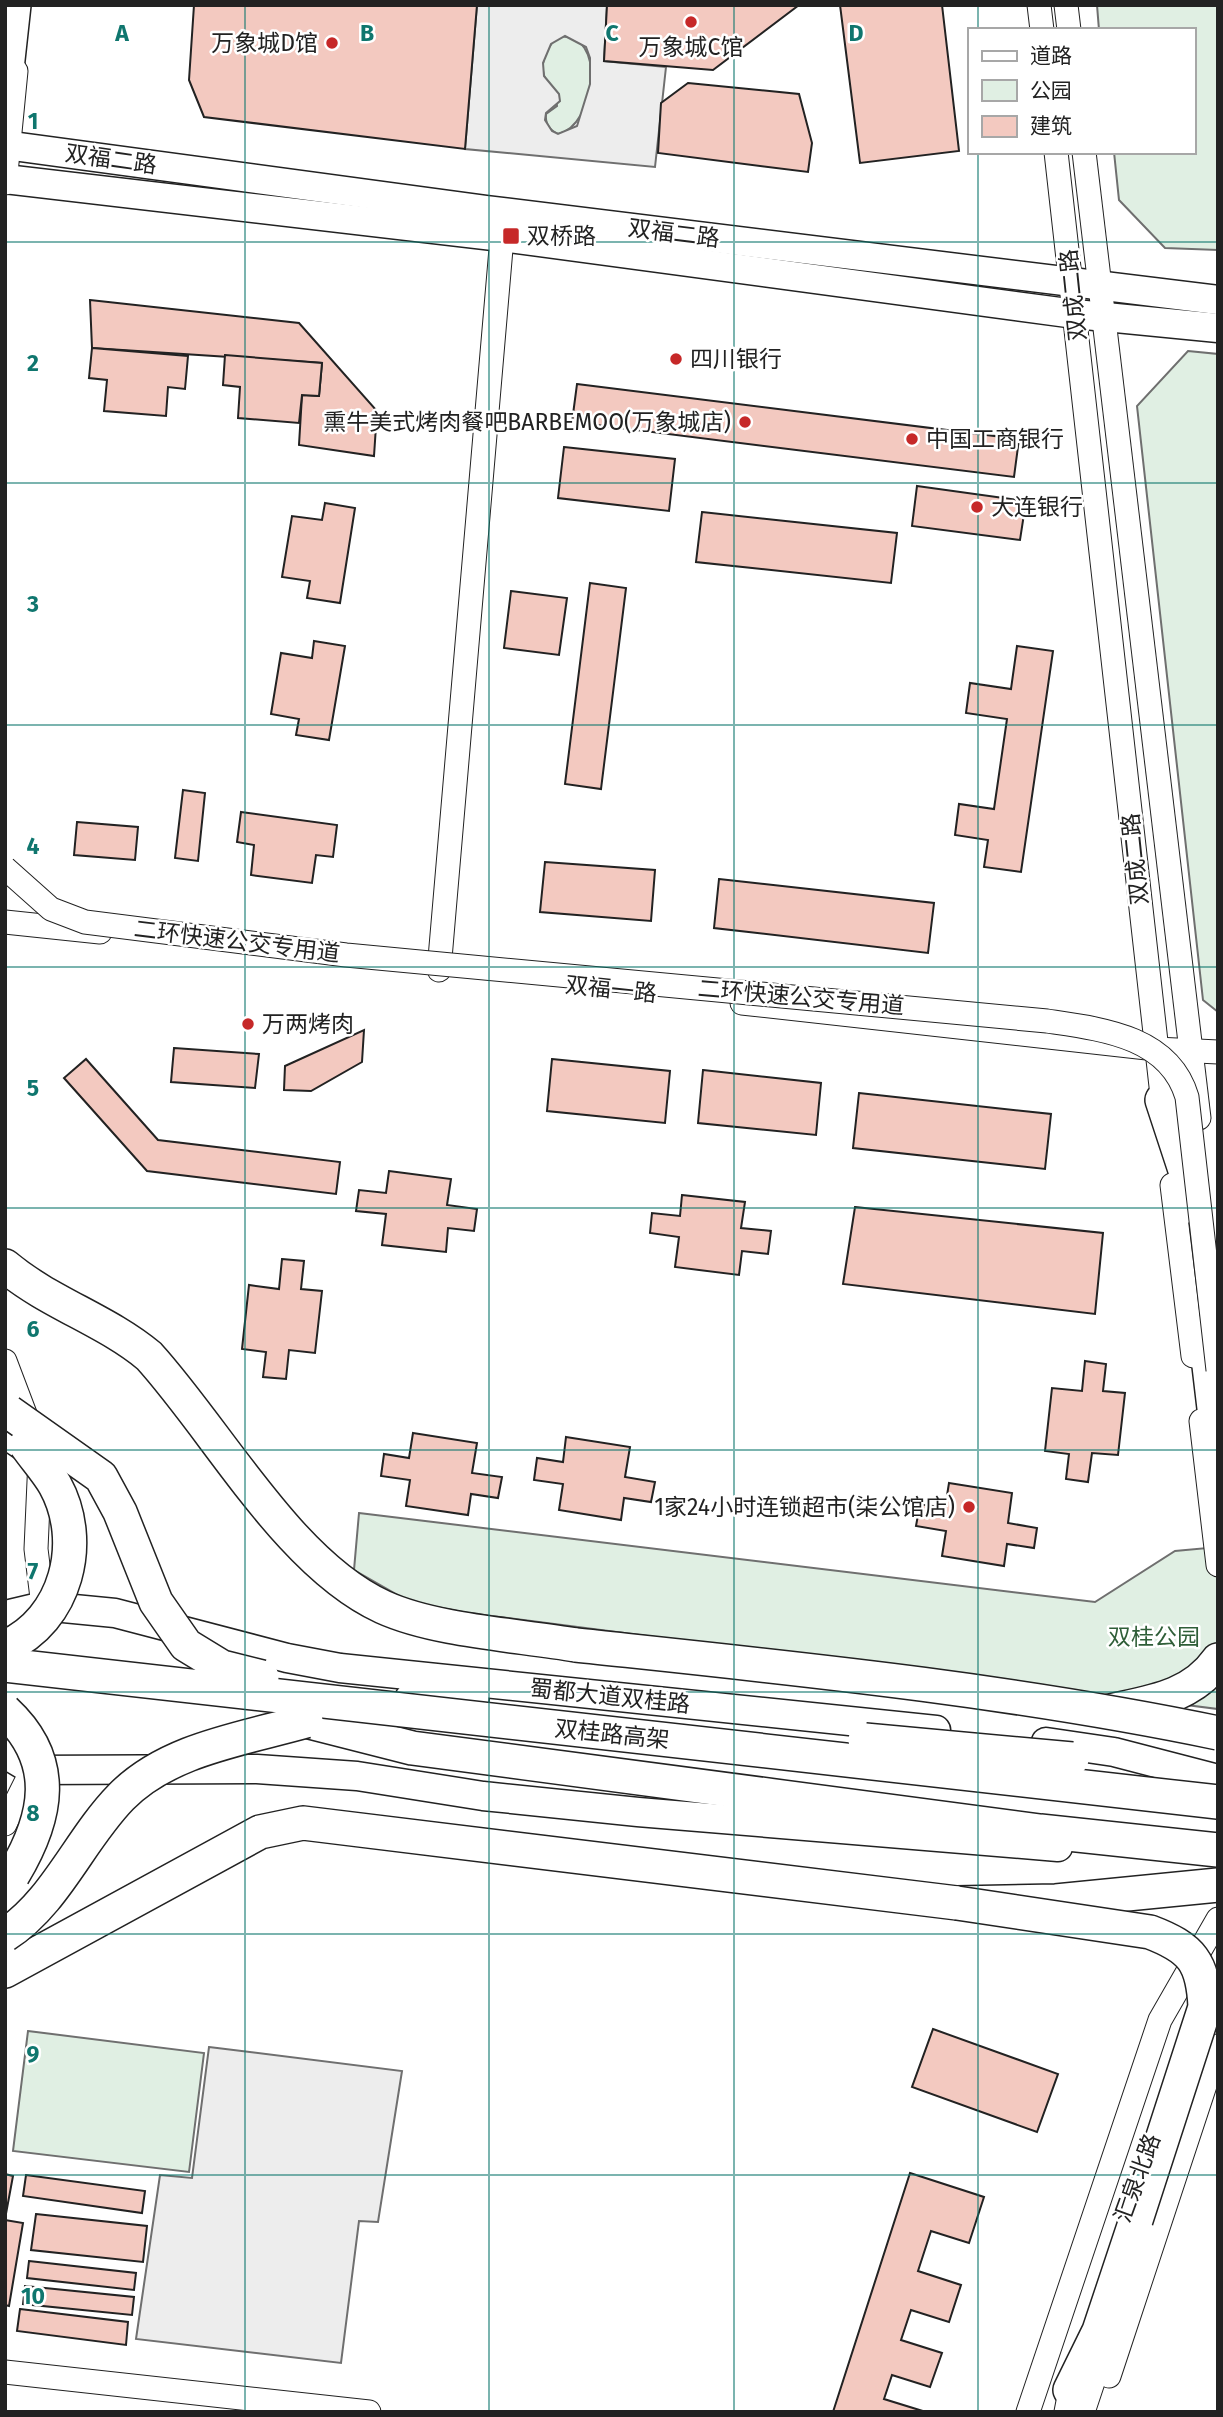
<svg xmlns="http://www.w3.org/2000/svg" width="1223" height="2417" viewBox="0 0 1223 2417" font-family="'Fira Sans','Noto Sans SC',sans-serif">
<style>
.green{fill:#e0efe3;stroke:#6f6f6f;stroke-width:2}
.parking{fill:#ededed;stroke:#6f6f6f;stroke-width:2;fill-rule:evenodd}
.building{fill:#f3c9c0;stroke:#222;stroke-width:2}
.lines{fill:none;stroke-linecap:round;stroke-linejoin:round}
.minor-casing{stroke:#222;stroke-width:25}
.major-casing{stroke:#222;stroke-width:31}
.highway-casing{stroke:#222;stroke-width:36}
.minor{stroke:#fff;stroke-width:23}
.major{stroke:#fff;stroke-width:28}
.highway{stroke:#fff;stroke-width:33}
.minor-bridge-casing{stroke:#222;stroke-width:25;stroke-linecap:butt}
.highway-bridge-casing{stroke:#222;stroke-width:36;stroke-linecap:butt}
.minor-bridge{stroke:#fff;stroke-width:23}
.highway-bridge{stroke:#fff;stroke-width:33}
.grid{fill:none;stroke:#0f766e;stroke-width:2;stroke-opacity:0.55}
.poi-dot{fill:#c62828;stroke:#fff;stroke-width:2.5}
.labels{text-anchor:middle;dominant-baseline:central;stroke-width:5;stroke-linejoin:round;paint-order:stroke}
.poi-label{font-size:23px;fill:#222;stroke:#fff;text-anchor:start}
.street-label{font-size:23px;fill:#222;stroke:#fff}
.park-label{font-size:23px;fill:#2f5e38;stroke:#fff}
.grid-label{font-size:23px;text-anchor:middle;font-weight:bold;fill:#0f766e;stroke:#fff;stroke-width:5;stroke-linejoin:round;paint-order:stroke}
</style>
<rect width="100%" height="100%" fill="#fff"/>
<g class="green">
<polygon points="1097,5 1218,5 1218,250 1165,248 1119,200 1114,152 1193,152 1193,30 1099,30"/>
<path d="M558 37C608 30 596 126 558 134 549 130 545 123 546 114L557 106 555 90C536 76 541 52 558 37Z"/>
<polygon points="1188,351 1218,354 1218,1012 1203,1000 1137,406"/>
<polygon points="359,1513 1095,1602 1175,1551 1218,1547 1218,1709 468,1613 410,1602 354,1570"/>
<polygon points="28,2031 204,2053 189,2172 13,2151"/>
</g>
<g class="parking">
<path d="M477 5H607L604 61 666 67 655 167 465 149ZM565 36 586 47 590 58V84L577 126 558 134 552 131 545 120 546 113 560 101 559 94 544 76 543 63 551 44Z"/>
<polygon points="209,2047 402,2071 378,2222 359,2221 341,2363 136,2339 160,2175 192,2178"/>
</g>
<g class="building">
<polygon points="194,5 477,5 465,149 204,117 189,80"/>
<polygon points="607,5 799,5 713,70 604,61"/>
<polygon points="840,5 942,5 959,151 860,163"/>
<polygon points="688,83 799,94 812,143 808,172 658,153 661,103"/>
<polygon points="90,300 299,323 377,411 374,456 299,445 302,395 319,396 322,363 92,348"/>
<polygon points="92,348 188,356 185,389 168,387 166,416 104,411 107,380 89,378"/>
<polygon points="225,355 322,363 319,396 302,395 299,423 238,418 240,387 223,385"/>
<polygon points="577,384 1019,439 1014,477 572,422"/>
<polygon points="564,447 675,459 669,511 558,498"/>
<polygon points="917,486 1026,501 1020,540 912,526"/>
<polygon points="325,503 355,508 340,603 307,598 310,581 282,577 292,516 322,520"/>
<polygon points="702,512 897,533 891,583 696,562"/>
<polygon points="590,583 626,588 601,789 565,784"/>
<polygon points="511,591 567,598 559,655 504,648"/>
<polygon points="314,641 345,646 329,740 296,735 299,719 271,714 281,653 312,658"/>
<polygon points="1017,646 1053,651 1021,872 984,867 988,840 955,835 959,804 994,809 1007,719 966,713 970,683 1011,689"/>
<polygon points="183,790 205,793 198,861 175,858"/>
<polygon points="241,812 337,825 333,857 316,855 312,883 251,875 254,845 237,842"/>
<polygon points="77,822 138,827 135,860 74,855"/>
<polygon points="545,862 655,870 651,921 540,912"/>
<polygon points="719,879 934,903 928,953 714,928"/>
<polygon points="364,1030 362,1062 311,1091 284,1090 285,1066"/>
<polygon points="174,1048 259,1054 255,1088 171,1082"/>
<polygon points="86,1059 158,1140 340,1162 336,1194 147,1171 64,1078"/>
<polygon points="552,1059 670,1071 665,1123 547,1111"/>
<polygon points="703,1070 821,1083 816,1135 698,1123"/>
<polygon points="859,1093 1051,1114 1045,1169 853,1148"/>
<polygon points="389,1171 451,1179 447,1205 477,1209 474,1231 448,1228 446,1252 382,1245 386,1214 356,1211 359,1190 386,1193"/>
<polygon points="682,1195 745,1202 741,1228 771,1231 768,1254 742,1251 739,1275 675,1267 679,1237 650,1233 652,1213 680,1216"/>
<polygon points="855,1207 1103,1233 1095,1314 843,1284"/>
<polygon points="282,1259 304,1261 301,1289 322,1291 315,1353 289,1350 286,1379 263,1377 266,1352 242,1349 249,1285 279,1289"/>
<polygon points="1085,1361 1106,1364 1103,1391 1125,1393 1118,1455 1092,1453 1088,1482 1066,1479 1069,1454 1045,1451 1052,1388 1082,1391"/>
<polygon points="413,1433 477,1443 472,1473 502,1477 498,1498 471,1494 468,1515 406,1506 410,1480 381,1476 384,1454 409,1458"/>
<polygon points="566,1437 630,1447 625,1477 655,1482 651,1502 624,1498 621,1520 559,1510 563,1484 534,1480 537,1458 563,1462"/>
<polygon points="949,1483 1012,1493 1008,1523 1037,1528 1034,1548 1007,1544 1004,1566 942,1556 946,1531 916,1526 920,1504 945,1508"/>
<polygon points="933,2029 1058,2074 1037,2132 912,2087"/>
<polygon points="910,2173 984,2197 969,2243 931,2231 918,2271 961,2285 949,2322 911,2310 901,2340 942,2353 930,2387 892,2375 884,2399 926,2412 833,2412"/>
<polygon points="5,2174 13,2176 5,2219"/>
<polygon points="26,2175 145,2191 142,2213 23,2196"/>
<polygon points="36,2214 147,2226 143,2262 31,2250"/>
<polygon points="5,2220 23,2223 9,2306 5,2305"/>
<polygon points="29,2261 136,2273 134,2290 27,2278"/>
<polygon points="25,2286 134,2297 132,2315 23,2304"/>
<polygon points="20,2309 128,2322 126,2345 17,2331"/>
</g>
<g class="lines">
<g class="minor-casing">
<g id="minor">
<polyline points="1039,5 1042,30"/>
<polyline points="1066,5 1069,30"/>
<polyline points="1056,152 1164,1113"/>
<polyline points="1084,152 1199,1118"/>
<polyline points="5,183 16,71"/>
<polyline points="5,922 100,932"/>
<polyline points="439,970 502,237"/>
<polyline points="742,1003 1156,1049 1218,1052"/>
<polyline points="1172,1185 1193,1356"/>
<polyline points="5,1361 30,1427"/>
<polyline points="1201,1421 1218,1565"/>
<polyline points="40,1459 36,1549 43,1606"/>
<polyline points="5,1824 32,1770"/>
<polyline points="5,2372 369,2412"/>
<polyline points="1109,2376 1218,2046"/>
<polyline points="1028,2412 1160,2020 1218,1919"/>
<polyline points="1066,2412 1073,2376"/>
<polyline points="1083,2412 1103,2352"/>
</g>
</g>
<g class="major-casing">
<g id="major">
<polyline points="5,145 487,210 1218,300"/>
<polyline points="5,179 502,237 1075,314 1218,328"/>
<polyline points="5,1615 43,1606 115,1613 287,1658 340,1668 936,1730"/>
<polyline points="1046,1742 1114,1752 1218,1779"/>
<polyline points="5,1754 32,1770 257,1769 357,1776 483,1796 638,1812 1058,1847"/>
</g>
</g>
<g class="highway-casing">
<g id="highway">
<polyline points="5,87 14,5"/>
<polyline points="1162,1100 1185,1170 1190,1206"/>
<path d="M5 1266C49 1303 106 1320 149 1356 218 1432 289 1564 383 1607 436 1631 518 1635 576 1645"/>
<polyline points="1205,1332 1218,1442"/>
<polyline points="5,1431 26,1445"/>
<polyline points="411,1700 472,1699"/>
<path d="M1110 1711C1151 1702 1192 1697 1218 1660"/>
<polyline points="306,1721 412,1748 1040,1831 1218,1850"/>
<polyline points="5,1971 260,1832 303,1823 957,1903 1056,1901 1218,1885"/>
<polyline points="1070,2390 1099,2331 1136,2220"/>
</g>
</g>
<use href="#minor" class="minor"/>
<use href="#major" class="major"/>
<use href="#highway" class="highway"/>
<g class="minor-bridge-casing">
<path id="minor-bridge" d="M5 868 51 909 85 922 346 955 1047 1021C1101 1029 1169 1036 1187 1097L1218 1370"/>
</g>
<g class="highway-bridge-casing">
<g id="highway-bridge">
<polyline points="9,1412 101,1477 120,1512 156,1602 186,1645 222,1667 262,1677"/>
<path d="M576 1645C791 1668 1006 1689 1218 1733"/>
<path d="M5 1647C67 1620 86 1541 55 1485 47 1471 35 1458 26 1445"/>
<polyline points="5,1665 1218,1802"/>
<path d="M5 1711C59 1761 48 1817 13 1875"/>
<polyline points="865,1740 1072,1759"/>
<path d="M957 1903 1150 1932C1192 1948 1203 1962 1205 2007L1136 2220"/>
<path d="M5 1935C56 1902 79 1840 121 1797 168 1749 243 1739 306 1721"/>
</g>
</g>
<use href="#minor-bridge" class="minor-bridge"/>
<use href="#highway-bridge" class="highway-bridge"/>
</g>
<path class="grid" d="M245 5V2412M489 5V2412M734 5V2412M978 5V30M978 152V2412M5 242H1218M5 483H1218M5 725H1218M5 967H1218M5 1208H1218M5 1450H1218M5 1692H1218M5 1934H1218M5 2175H1218"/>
<g class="poi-dot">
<circle cx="691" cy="22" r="7"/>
<circle cx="332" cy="43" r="7"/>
<rect x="502" y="227" width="18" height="18" rx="3.5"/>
<circle cx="676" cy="359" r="7"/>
<circle cx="745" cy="422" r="7"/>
<circle cx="912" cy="439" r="7"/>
<circle cx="977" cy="507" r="7"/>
<circle cx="248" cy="1024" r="7"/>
<circle cx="969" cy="1507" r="7"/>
</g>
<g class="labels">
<g class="poi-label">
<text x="318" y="43" text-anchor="end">万象城D馆</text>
<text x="691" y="47" text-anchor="middle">万象城C馆</text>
<text x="527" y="236">双桥路</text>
<text x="690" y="359">四川银行</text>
<text x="731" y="422" text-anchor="end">熏牛美式烤肉餐吧BARBEMOO(万象城店)</text>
<text x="926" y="439">中国工商银行</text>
<text x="991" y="507">大连银行</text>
<text x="262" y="1024">万两烤肉</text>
<text x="955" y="1507" text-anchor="end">1家24小时连锁超市(柒公馆店)</text>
</g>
<g class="street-label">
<text transform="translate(111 159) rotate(8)">双福二路</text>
<text transform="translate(674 233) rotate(7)">双福二路</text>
<text transform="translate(1073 295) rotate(-96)">双成二路</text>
<text transform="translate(1135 859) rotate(-96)">双成二路</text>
<text transform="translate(237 941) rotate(7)">二环快速公交专用道</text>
<text transform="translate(611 989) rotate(6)">双福一路</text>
<text transform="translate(801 997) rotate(5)">二环快速公交专用道</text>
<text transform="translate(610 1696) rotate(6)">蜀都大道双桂路</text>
<text transform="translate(612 1734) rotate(6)">双桂路高架</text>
<text transform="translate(1137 2178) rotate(-70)">汇泉北路</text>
</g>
<g class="park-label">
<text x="1154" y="1637">双桂公园</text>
</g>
</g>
<g class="grid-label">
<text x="122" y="41">A</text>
<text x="367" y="41">B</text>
<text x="612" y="41">C</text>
<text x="856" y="41">D</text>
<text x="33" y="129">1</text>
<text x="33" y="371">2</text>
<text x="33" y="612">3</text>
<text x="33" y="854">4</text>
<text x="33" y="1096">5</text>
<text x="33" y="1337">6</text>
<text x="33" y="1579">7</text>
<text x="33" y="1821">8</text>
<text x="33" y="2062">9</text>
<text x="33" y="2304">10</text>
</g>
<rect width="1223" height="2417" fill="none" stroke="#222222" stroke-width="14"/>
<rect x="968" y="28" width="228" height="126" fill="#ffffff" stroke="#a7a7a7" stroke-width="2"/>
<rect x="982" y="51" width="35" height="10" fill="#ffffff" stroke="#a7a7a7" stroke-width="2"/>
<text x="1030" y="63" font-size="21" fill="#222222">道路</text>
<rect x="982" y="80" width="35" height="21" fill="#e0efe3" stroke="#a7a7a7" stroke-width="2"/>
<text x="1030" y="98" font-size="21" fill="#222222">公园</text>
<rect x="982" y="116" width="35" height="21" fill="#f3c9c0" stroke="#a7a7a7" stroke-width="2"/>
<text x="1030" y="133" font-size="21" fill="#222222">建筑</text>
</svg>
